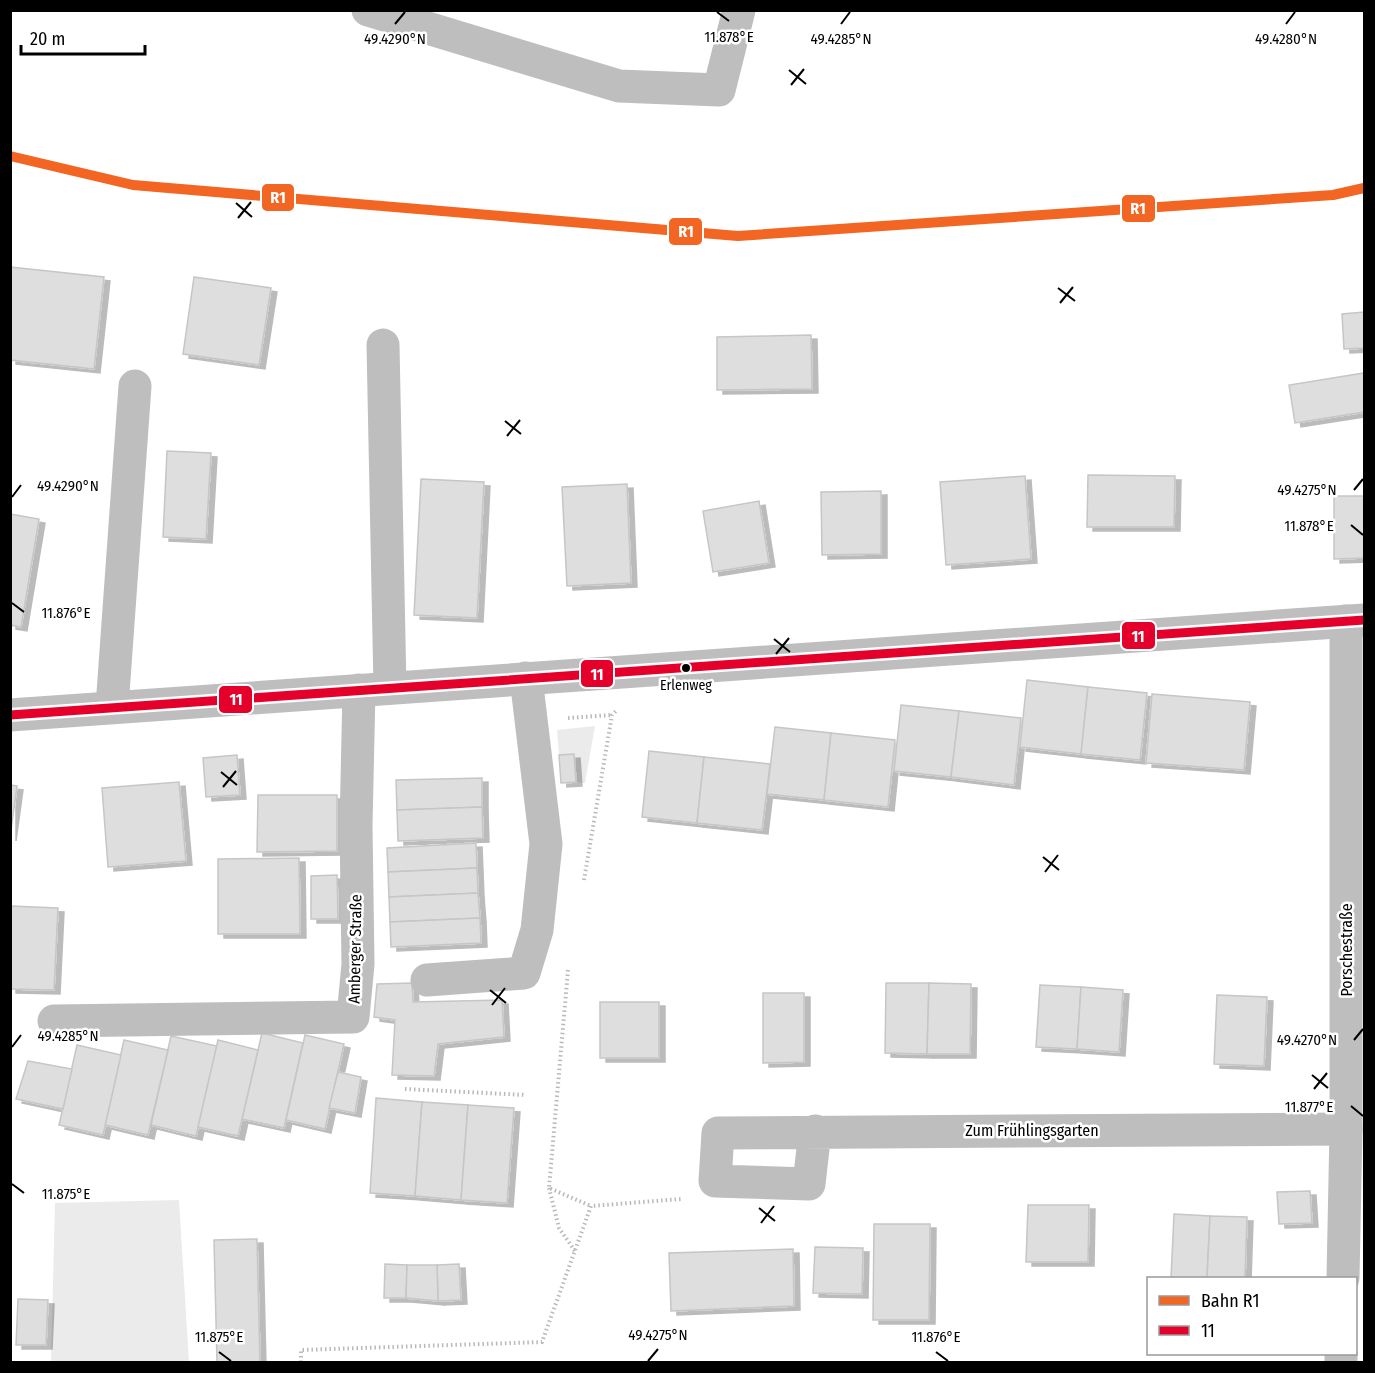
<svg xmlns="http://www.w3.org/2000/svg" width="1375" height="1373" viewBox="0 0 1375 1373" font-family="'Fira Sans Condensed',sans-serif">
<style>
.green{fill:#ebebeb}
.building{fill:#dedede;stroke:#c6c6c6;stroke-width:1.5;filter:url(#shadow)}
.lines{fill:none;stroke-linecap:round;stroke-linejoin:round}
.path{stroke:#b9b9b9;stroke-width:4;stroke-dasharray:1.5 3;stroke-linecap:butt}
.minor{stroke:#bebebe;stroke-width:33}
.bus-1-casing{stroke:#fff;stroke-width:14}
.bus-1{stroke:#e4002b;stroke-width:9}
.rail-1-casing{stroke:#fff;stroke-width:15}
.rail-1{stroke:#f26522;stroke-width:10}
.ticks{fill:none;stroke:#000;stroke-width:2}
.bus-dot{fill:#000;stroke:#fff;stroke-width:2}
.labels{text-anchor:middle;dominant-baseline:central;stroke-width:5;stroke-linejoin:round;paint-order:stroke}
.bus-label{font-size:14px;fill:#000;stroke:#fff}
.street-label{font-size:16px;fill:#000;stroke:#fff}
.ticks-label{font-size:15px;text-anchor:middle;fill:#000;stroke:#fff;stroke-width:5;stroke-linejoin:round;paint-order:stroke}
.line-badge{stroke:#fff;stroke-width:2}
.badge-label{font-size:16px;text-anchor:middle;font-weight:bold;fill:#fff}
</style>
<defs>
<filter id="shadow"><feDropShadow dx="6" dy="4" stdDeviation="0" flood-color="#0004"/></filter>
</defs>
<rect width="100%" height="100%" fill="#fff"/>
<g class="green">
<polygon points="595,726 585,783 576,782 573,754 559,755 557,730"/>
<polygon points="179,1200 189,1362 51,1362 55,1203"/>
</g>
<g class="building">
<polygon points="10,267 104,277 94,369 10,360"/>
<polygon points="194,277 271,288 259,365 183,354"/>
<polygon points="1364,312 1364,348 1344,349 1342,314"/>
<polygon points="811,335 812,389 717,390 717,337"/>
<polygon points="1364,373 1364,412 1295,423 1289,385"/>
<polygon points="167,451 211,453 206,539 163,537"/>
<polygon points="1088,475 1175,476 1174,527 1087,527"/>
<polygon points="1025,476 1031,559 946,565 940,482"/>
<polygon points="421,479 484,482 477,618 414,615"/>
<polygon points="627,484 631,583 567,586 562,487"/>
<polygon points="881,491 881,554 822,555 821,492"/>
<polygon points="1334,496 1364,496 1364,558 1334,559"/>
<polygon points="759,501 769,563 713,572 703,511"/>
<polygon points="10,514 39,519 21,627 10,625"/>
<polygon points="1027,680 1088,687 1081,754 1020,747"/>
<polygon points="1088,687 1147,693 1140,760 1081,754"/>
<polygon points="1152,694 1250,702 1244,770 1146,763"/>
<polygon points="901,705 959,711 951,777 894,771"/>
<polygon points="959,711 1021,718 1014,785 951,777"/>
<polygon points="775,727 831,733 824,800 767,794"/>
<polygon points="831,733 895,740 888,807 824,800"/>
<polygon points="649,751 704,757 697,823 642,817"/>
<polygon points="574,754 576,782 561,783 559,755"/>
<polygon points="237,755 240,795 206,797 203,758"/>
<polygon points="704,757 770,764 762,830 697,823"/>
<polygon points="482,778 482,807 397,810 396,780"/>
<polygon points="179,782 186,861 108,867 102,788"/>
<polygon points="10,785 17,786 10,837"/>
<polygon points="258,795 337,795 337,851 257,852"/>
<polygon points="482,807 483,838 398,841 397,810"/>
<polygon points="476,843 477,868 388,872 387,848"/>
<polygon points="299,858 300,934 218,934 218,859"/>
<polygon points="477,868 478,893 389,897 388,872"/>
<polygon points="337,875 338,919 311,919 311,876"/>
<polygon points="478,893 480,918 390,922 389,897"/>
<polygon points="10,906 58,908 54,990 10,989"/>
<polygon points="480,918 481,943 391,947 390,922"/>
<polygon points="412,983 413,1002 502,1000 504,1037 438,1044 434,1076 392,1075 395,1020 374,1017 377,984"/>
<polygon points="886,983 929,983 927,1054 885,1053"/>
<polygon points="929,983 971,984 970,1054 927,1054"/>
<polygon points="1040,985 1081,987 1077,1049 1036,1047"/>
<polygon points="1081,987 1123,990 1119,1052 1077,1049"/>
<polygon points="763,993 804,993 804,1062 763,1063"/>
<polygon points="1217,995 1267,997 1264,1066 1214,1064"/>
<rect x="600" y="1002" width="59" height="56"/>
<polygon points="262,1033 303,1043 284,1128 242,1119"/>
<polygon points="305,1035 344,1044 325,1129 286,1120"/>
<polygon points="171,1036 217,1046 196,1136 151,1125"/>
<polygon points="124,1040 168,1050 148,1135 105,1125"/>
<polygon points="218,1040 258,1050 238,1136 198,1127"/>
<polygon points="77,1045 121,1055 103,1135 59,1125"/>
<polygon points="28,1061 72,1069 63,1109 16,1099"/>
<polygon points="338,1072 361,1077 355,1113 329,1108"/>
<polygon points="376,1098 422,1102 415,1196 370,1193"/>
<polygon points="422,1102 468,1105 461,1200 415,1196"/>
<polygon points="468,1105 514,1108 507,1203 461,1200"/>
<polygon points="1310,1191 1312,1223 1279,1224 1277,1192"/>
<polygon points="1028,1205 1089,1205 1088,1262 1026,1262"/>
<polygon points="1174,1214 1210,1216 1207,1278 1171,1278"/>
<polygon points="1210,1216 1247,1217 1245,1278 1207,1278"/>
<polygon points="874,1224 930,1224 929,1320 873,1320"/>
<polygon points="257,1239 260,1362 217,1362 214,1240"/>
<polygon points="815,1247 863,1248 862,1294 813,1293"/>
<polygon points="793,1249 794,1306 671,1311 669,1253"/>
<polygon points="385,1264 407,1265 406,1298 384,1298"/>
<polygon points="459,1264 461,1300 438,1301 437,1265"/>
<polygon points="407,1265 437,1265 438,1301 406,1298"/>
<polygon points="18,1299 48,1300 46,1345 16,1345"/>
</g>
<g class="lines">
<g class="path">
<polyline points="568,718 612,715"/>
<polyline points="584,880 612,715 616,711"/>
<polyline points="568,970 549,1188 591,1206"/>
<polyline points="405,1089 526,1095"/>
<polyline points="549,1188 559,1228 575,1251"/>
<polyline points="301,1362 301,1350 542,1342 591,1206 681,1199"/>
</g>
<g class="minor">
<polyline points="368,10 619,86 719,90 739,10"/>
<polyline points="383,345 390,688"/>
<polyline points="112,707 135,386"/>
<polyline points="10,715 1364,620"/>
<polyline points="427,980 524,973 537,930 546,844 526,678"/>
<polyline points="54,1021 353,1017 358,964 356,826 359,690"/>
<polyline points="815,1131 809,1184 715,1181 718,1133 1346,1129"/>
<polyline points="1343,1278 1346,1129 1346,621"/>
<polyline points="1341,1362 1341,1354"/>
</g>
<g class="bus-1-casing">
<polyline id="bus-1" points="10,715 1364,620"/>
</g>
<use href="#bus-1" class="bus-1"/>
<g class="rail-1-casing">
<polyline id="rail-1" points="10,156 133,185 738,236 1333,195 1364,188"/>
</g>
<use href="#rail-1" class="rail-1"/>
</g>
<path class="ticks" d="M717 12 729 21M395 24 405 12M841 24 850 12M1286 24 1295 12M789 70 806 84M791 85 804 69M236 203 252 217M238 218 251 202M1058 288 1075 301M1060 303 1073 287M505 421 521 434M507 436 520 420M1354 490 1363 479M12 497 21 485M1351 525 1363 535M12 603 24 612M774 639 790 652M776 654 789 638M221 772 237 785M223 787 236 771M1043 857 1059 870M1045 872 1058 855M490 990 506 1003M492 1005 505 988M1354 1040 1363 1029M12 1047 21 1035M1312 1075 1328 1088M1314 1089 1327 1073M1351 1106 1363 1116M12 1184 24 1193M759 1208 775 1221M761 1223 774 1206M219 1352 231 1361M936 1352 948 1361M648 1361 658 1349"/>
<circle class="bus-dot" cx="686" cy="668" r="5"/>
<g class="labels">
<g class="bus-label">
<text x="686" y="685">Erlenweg</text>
</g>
<g class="street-label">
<text transform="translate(355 949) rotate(-89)">Amberger Straße</text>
<text transform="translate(1346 950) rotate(-90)">Porschestraße</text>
<text x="1032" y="1130">Zum Frühlingsgarten</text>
</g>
</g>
<g class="ticks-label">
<text x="729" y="42">11.878°E</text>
<text x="395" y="44">49.4290°N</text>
<text x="841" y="44">49.4285°N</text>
<text x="1286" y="44">49.4280°N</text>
<text x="68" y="491">49.4290°N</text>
<text x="1307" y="495">49.4275°N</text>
<text x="1309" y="531">11.878°E</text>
<text x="66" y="618">11.876°E</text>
<text x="68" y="1041">49.4285°N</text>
<text x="1307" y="1045">49.4270°N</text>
<text x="1309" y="1112">11.877°E</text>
<text x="66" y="1199">11.875°E</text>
<text x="658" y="1340">49.4275°N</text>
<text x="219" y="1342">11.875°E</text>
<text x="936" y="1342">11.876°E</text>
</g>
<g class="line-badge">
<rect x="261" y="183" width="34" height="29" rx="6" fill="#f26522"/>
<rect x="1121" y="194" width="35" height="29" rx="6" fill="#f26522"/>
<rect x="668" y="217" width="35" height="29" rx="6" fill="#f26522"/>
<rect x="1121" y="621" width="35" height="29" rx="6" fill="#e4002b"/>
<rect x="580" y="659" width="34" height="29" rx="6" fill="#e4002b"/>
<rect x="218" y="685" width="35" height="29" rx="6" fill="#e4002b"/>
</g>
<g class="badge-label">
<text x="278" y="203">R1</text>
<text x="1138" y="214">R1</text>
<text x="686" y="237">R1</text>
<text x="1138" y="642">11</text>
<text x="597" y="680">11</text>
<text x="236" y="705">11</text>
</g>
<rect width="1375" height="1373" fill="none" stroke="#000000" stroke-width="24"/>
<rect x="1147" y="1277" width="210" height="78" fill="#ffffff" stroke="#999999" stroke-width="1.5"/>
<rect x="1159" y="1296" width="30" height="9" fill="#f26522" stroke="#999999" stroke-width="1.5"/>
<text x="1201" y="1307" font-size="18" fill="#000000">Bahn R1</text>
<rect x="1159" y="1326" width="30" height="9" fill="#e4002b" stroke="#999999" stroke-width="1.5"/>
<text x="1201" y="1337" font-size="18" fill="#000000">11</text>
<path d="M21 45v9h124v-9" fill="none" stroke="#000000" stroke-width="3"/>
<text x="30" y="45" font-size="18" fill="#000000" stroke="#ffffff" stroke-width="4.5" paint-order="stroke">20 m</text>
</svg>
